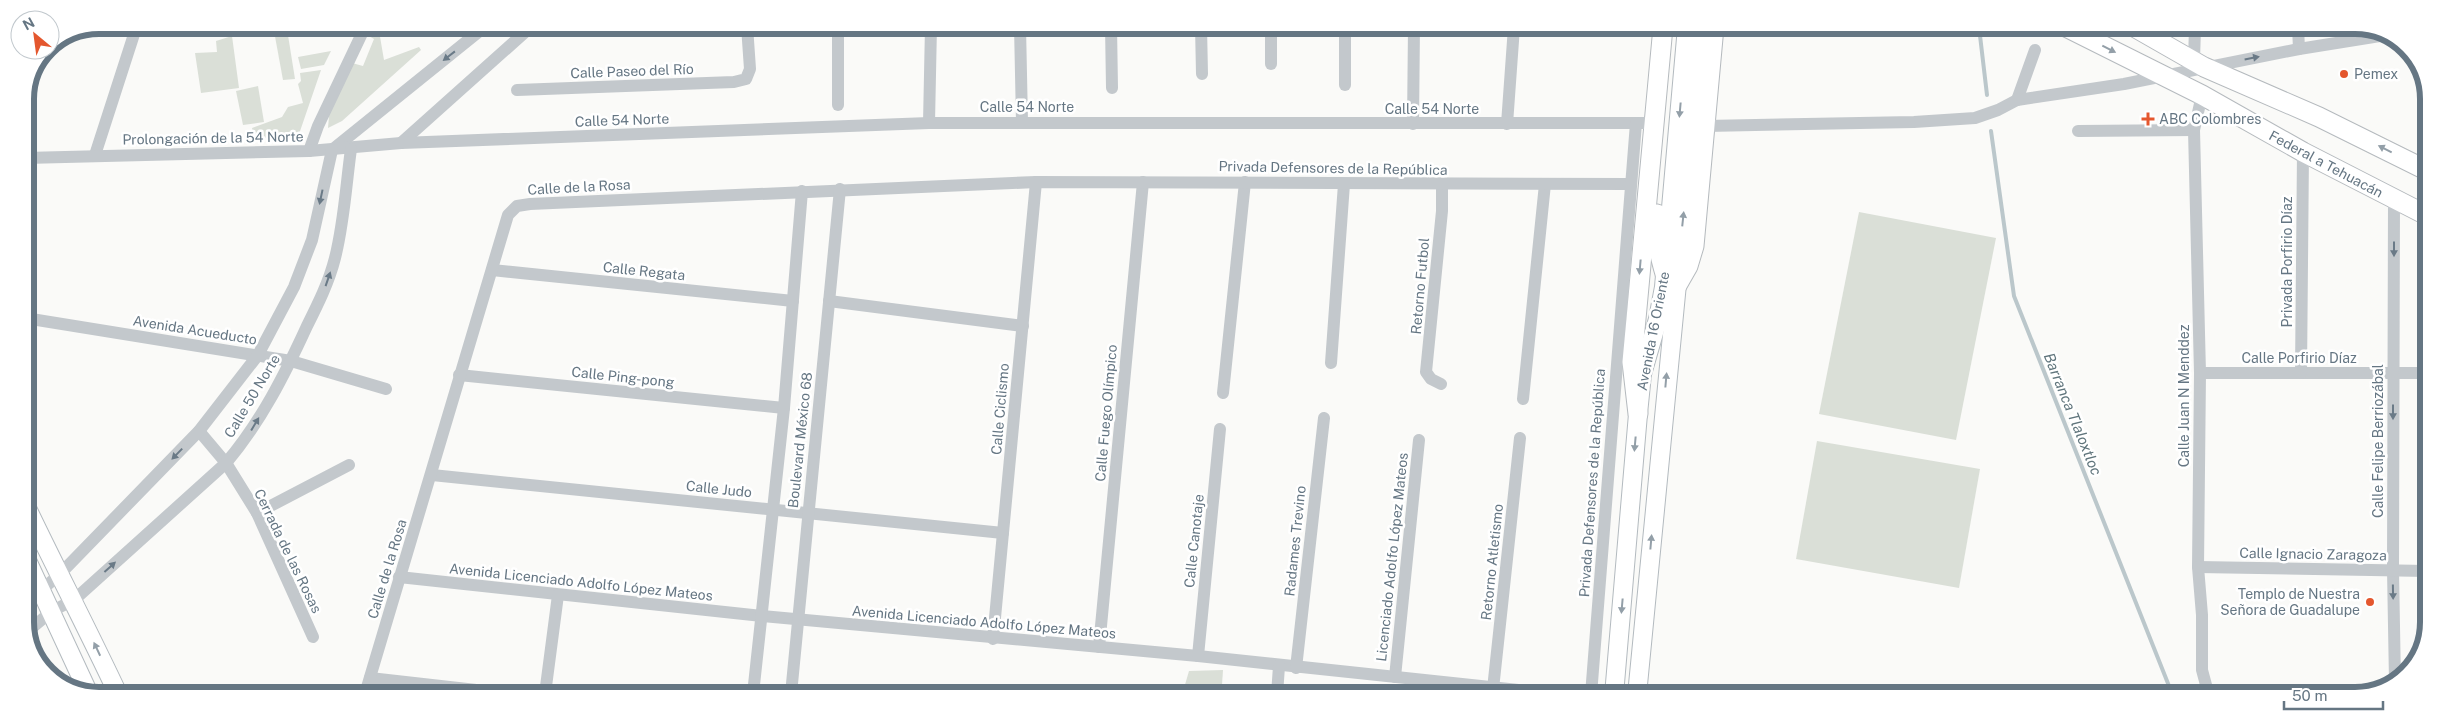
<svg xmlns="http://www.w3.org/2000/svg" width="2454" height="721" viewBox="0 0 2454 721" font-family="'Public Sans',sans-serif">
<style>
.green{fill:#dadfd7}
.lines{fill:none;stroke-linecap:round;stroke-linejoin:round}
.stream{stroke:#bbc7cb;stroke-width:4}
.secondary-casing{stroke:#b3babf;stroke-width:20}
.primary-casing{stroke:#b5babe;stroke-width:21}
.minor{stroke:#c3c8cc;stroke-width:12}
.secondary{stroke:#fff;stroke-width:18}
.primary{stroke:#fff;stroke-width:19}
.oneway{fill:#939fa8}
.oneway2{fill:#6a7a87}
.poi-dot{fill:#e4572e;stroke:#fff;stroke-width:2}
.labels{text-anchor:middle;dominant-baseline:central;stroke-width:5;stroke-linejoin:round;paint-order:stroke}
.street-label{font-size:14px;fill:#657683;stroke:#fff}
.poi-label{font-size:14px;fill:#657683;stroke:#fff;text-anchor:start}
.water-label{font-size:15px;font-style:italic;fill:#60757c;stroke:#fff}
.rim{fill:none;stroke:#657683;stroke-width:6}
</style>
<rect width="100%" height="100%" fill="#fafaf8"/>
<g class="green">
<polygon points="372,25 378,25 384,60 419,47 421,50 342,121 328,128 331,92 352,63 363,66 374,39 367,35"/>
<polygon points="287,29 295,79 283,80 274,31"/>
<polygon points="232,36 239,88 201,93 195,53 217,52 216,41"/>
<polygon points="331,51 324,65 301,69 298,57"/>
<polygon points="321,70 298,137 254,138 252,128 282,117 288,107 303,103 298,84 301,81 300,73"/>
<polygon points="258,86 264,122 243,125 236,91"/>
<polygon points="1859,212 1996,238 1956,440 1819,414"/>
<polygon points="1817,441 1980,469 1959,588 1796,559"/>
<polygon points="1223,670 1222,685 1204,695 1182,695 1189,671"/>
</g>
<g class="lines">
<g class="stream">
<polyline points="1979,27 1987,95"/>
<polyline points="1991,131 2014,296 2173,696"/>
</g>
<g class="secondary-casing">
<g id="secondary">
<path d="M25 504C55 567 88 630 118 694"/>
<polyline points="25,556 89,694"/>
<polyline points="1614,695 1638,414 1642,374 1658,319 1664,287 1687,27"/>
<polyline points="1637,695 1702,27"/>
</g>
</g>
<g class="primary-casing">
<g id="primary">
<polyline points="2066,27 2202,95 2303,152 2428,216"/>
<polyline points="2134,27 2204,67 2319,117 2428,171"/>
<path d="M1657 214C1654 246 1665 273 1674 303"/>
<polyline points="1676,287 1688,266 1694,246 1714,27"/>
<polyline points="1638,414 1632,362 1663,27"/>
</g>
</g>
<g class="minor">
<polyline points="838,26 838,105"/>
<polyline points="1020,26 1022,122"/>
<polyline points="1111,26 1112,88"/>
<polyline points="1201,26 1202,74"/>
<polyline points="1271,26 1271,64"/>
<polyline points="1345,26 1345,85"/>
<polyline points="2298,27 2299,49"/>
<polyline points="2194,61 2195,27"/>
<polyline points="517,90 734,82 746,79 750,69 747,26"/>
<polyline points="2202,95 2194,130 2200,373 2198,567 2202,615 2202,670 2209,696"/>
<polyline points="2017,100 2035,50"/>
<polyline points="929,123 931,26"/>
<polyline points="1413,124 1414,26"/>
<polyline points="1507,124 1514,27"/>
<polyline points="1706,126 1914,122 1975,118 1998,110 2017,100 2124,84 2299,49 2386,35"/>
<polyline points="2078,131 2194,130"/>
<polyline points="401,143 533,25"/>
<polyline points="332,150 487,25"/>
<polyline points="309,151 318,126 366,25"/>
<polyline points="95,155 137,25"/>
<polyline points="25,158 309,151 401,143 929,123 1653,123"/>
<polyline points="2394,200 2393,570 2395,682"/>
<polyline points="492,270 793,301"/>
<polyline points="829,301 1023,326"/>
<polyline points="25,318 291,361 386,389"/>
<polyline points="1331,363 1344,184"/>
<polyline points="2200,373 2428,373"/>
<polyline points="2301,373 2303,152"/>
<polyline points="459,375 784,408"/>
<polyline points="1441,384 1431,379 1426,372 1442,211 1442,184"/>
<polyline points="1223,393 1245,182"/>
<polyline points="1523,399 1545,184"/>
<polyline points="199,431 226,463 257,513 313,637"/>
<polyline points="432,475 1003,533"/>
<polyline points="257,513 349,465"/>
<polyline points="2198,567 2427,571"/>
<polyline points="399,577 762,616 1198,656 1566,695"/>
<polyline points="25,604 59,575 199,431 258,355 294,287 312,240 332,150"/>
<path d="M27 632 52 611 74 600 226 463C261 422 285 374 307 326 318 304 329 282 335 258 344 223 346 185 351 149"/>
<polyline points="993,639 1036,182"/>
<polyline points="1099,647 1143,182"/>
<polyline points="1198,656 1220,429"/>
<polyline points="1296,668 1324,418"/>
<polyline points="1395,677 1419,440"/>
<polyline points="370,678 511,694"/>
<polyline points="1493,689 1520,438"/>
<polyline points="365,694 508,215 517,206 530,204 1036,182 1630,184"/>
<polyline points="545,694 558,595"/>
<polyline points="753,694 784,408 802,191"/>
<polyline points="791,694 840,189"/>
<polyline points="1277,695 1279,666"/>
<polyline points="1591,695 1636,123"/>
</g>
<use href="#secondary" class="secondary"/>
<use href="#primary" class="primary"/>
</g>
<defs><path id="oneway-solid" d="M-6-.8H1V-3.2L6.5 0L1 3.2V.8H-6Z" transform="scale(1.25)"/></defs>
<g class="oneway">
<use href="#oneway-solid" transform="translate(2109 49) rotate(27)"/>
<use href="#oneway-solid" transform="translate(1680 110) rotate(95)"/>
<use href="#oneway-solid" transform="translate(2385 149) rotate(-153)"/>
<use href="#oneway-solid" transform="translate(1683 219) rotate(-84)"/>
<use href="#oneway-solid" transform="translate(1640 267) rotate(95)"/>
<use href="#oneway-solid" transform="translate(1666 380) rotate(-85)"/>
<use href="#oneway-solid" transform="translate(1635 444) rotate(95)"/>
<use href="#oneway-solid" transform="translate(1651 542) rotate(-85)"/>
<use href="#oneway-solid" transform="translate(1622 606) rotate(95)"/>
<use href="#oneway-solid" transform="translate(97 649) rotate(-115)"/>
</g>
<g class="oneway2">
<use href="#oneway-solid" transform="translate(449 56) rotate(142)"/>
<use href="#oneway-solid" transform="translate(2252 58) rotate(-11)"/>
<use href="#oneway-solid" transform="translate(321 197) rotate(102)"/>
<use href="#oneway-solid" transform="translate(2394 249) rotate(90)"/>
<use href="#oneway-solid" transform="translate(328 279) rotate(-71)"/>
<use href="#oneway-solid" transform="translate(2393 412) rotate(90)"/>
<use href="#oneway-solid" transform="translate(255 424) rotate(-59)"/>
<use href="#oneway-solid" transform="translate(177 454) rotate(134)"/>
<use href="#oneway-solid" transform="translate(110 567) rotate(-42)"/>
<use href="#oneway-solid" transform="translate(2393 592) rotate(89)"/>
</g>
<g class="poi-dot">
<circle cx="2344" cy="74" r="5"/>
<path d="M2145.5 111.5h5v5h5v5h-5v5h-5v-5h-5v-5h5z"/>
<circle cx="2370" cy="602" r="5"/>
</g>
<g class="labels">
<g class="street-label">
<text transform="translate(632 71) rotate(-2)">Calle Paseo del Río</text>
<text x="1027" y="107">Calle 54 Norte</text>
<text x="1432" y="109">Calle 54 Norte</text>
<text transform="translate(622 120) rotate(-2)">Calle 54 Norte</text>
<text transform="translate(213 138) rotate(-1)">Prolongación de la 54 Norte</text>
<text transform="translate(2326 164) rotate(28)">Federal a Tehuacán</text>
<text transform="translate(1333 168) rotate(1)">Privada Defensores de la República</text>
<text transform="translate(579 187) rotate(-3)">Calle de la Rosa</text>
<text transform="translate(2287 262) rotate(-90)">Privada Porfirio Díaz</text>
<text transform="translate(644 271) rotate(6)">Calle Regata</text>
<text transform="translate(1420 286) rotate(-85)">Retorno Futbol</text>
<text transform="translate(195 330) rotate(9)">Avenida Acueducto</text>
<text transform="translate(1653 331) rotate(-79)">Avenida 16 Oriente</text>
<text x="2299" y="358">Calle Porfirio Díaz</text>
<text transform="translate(623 377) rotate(6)">Calle Ping-pong</text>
<text transform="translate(252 396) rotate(-59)">Calle 50 Norte</text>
<text transform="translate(2184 396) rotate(-90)">Calle Juan N Menddez</text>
<text transform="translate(1000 409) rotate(-85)">Calle Ciclismo</text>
<text transform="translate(1106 413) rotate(-85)">Calle Fuego Olímpico</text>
<text transform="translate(800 440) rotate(-84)">Boulevard México 68</text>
<text transform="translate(2378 441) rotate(-90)">Calle Felipe Berriozábal</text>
<text transform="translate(1592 483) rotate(-86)">Privada Defensores de la República</text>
<text transform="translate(719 489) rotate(6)">Calle Judo</text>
<text transform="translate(1194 541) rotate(-84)">Calle Canotaje</text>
<text transform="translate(1295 541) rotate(-84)">Radames Trevino</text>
<text transform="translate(288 551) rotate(64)">Cerrada de las Rosas</text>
<text transform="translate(2313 554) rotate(1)">Calle Ignacio Zaragoza</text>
<text transform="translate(1392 557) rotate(-84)">Licenciado Adolfo López Mateos</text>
<text transform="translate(1492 562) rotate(-84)">Retorno Atletismo</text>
<text transform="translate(387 569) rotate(-73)">Calle de la Rosa</text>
<text transform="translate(581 582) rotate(6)">Avenida Licenciado Adolfo López Mateos</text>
<text transform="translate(984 622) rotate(5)">Avenida Licenciado Adolfo López Mateos</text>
</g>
<g class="poi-label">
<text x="2354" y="74">Pemex</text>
<text x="2159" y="119">ABC Colombres</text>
<text x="2360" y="594" text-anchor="end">Templo de Nuestra<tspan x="2360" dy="16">Señora de Guadalupe</tspan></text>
</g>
<g class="water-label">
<text transform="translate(2073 414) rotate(68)">Barranca Tlaloxtloc</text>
</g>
</g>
<path d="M0 0H2454V721H0ZM99 34H2355A65 65 0 0 1 2420 99V622A65 65 0 0 1 2355 687H99A65 65 0 0 1 34 622V99A65 65 0 0 1 99 34Z" fill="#fff" fill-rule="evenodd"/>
<path class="rim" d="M99 34H2355A65 65 0 0 1 2420 99V622A65 65 0 0 1 2355 687H99A65 65 0 0 1 34 622V99A65 65 0 0 1 99 34Z"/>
<g transform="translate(35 35) rotate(331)"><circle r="24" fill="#ffffff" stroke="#c1c8cd"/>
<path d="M0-4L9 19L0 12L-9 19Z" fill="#e4572e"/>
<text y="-8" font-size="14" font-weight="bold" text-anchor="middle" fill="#657683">N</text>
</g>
<path d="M2284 701v8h99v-8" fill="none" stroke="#657683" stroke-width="2.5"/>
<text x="2292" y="701" font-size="15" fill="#657683" stroke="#ffffff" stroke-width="4" paint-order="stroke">50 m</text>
</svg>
